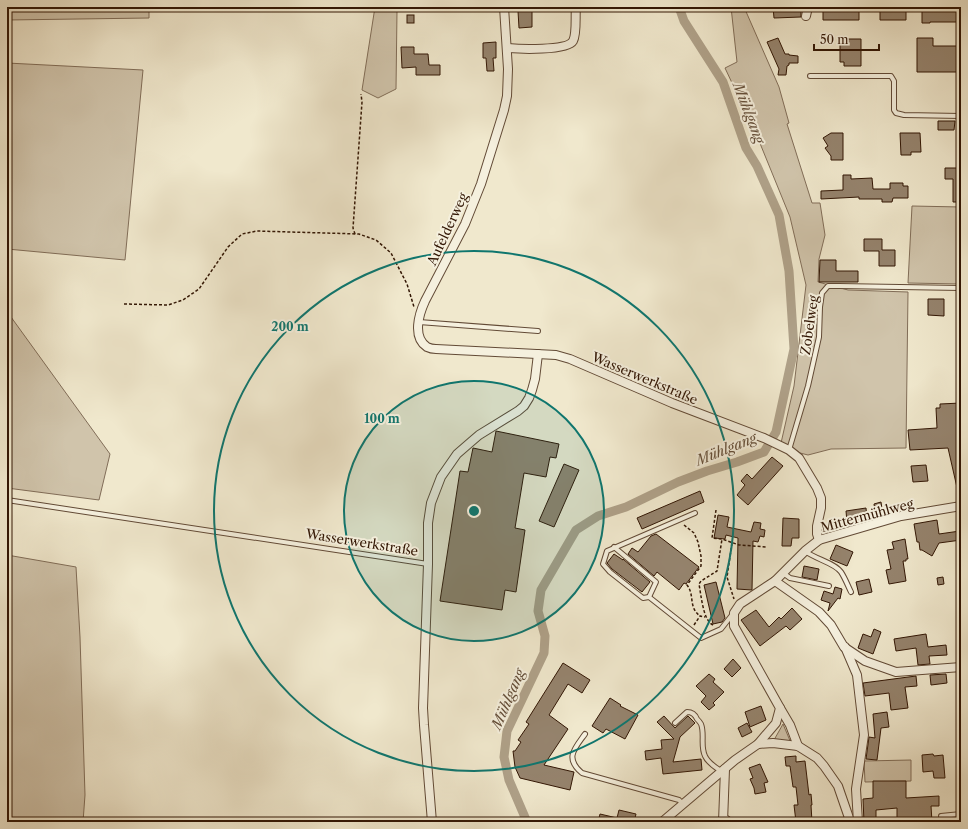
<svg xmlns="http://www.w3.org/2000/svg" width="968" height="829" viewBox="0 0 968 829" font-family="'Libre Caslon Text',serif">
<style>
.green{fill:#d0c4ab;stroke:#816d58}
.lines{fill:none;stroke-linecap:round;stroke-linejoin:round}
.canal{stroke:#afa189;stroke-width:9}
.building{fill:#95836d;stroke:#321604}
.service-casing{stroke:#624a36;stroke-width:6}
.minor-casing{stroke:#624a36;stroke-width:10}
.path{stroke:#321604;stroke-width:1.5;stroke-dasharray:3 2;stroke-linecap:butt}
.service{stroke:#f5f0de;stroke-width:4}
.minor{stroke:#f5f0de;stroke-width:8}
.ring{fill:none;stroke:#0f766e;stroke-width:2}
.labels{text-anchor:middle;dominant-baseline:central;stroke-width:4;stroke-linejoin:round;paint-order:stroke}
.street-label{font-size:13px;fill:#321604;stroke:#f5f0de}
.water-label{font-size:14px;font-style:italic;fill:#644e39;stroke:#f5f0de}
.centre{fill:#0f766e;stroke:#f5f0de;stroke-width:2}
.ring-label{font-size:12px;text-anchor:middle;font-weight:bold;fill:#0f766e;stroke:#f5f0de;stroke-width:4;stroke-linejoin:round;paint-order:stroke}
</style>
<rect width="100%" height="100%" fill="#f0e8cd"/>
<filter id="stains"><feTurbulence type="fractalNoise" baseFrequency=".005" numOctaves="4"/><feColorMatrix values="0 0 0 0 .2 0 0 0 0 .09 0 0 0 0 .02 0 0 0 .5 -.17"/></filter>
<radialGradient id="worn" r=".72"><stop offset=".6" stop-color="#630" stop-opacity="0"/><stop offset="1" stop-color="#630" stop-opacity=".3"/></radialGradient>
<g class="green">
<polygon points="7,7 149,7 149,18 7,20"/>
<polygon points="375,7 395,7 397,11 396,89 378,98 362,90"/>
<polygon points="731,7 744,7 779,87 789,123 787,124 812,203 820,203 825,235 819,259 818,282 848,290 908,292 906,448 831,449 808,455 800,453 788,445 781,443 794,386 806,285 790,217 757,136 725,68 737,62"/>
<polygon points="7,63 143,70 125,260 7,249"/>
<polygon points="912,206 961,207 961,284 908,283"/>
<polygon points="7,315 11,317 110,454 99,500 7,488"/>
<polygon points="7,555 76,567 80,637 85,795 83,822 7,822"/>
<polygon points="783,724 791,743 774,740"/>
<polygon points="911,760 911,781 865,782 864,761"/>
</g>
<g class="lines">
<polyline class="canal" points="527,822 509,780 504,757 507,731 544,653 545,636 538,611 541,590 576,530 598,516 626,507 678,482 707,471 737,462 764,452 776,432 794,349 789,271 779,215 757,166 746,148 723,82 684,21 679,7"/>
</g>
<g class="building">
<polygon points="773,7 801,7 801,17 774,18"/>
<polygon points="823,7 845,7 845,9 859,9 859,20 823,20"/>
<polygon points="887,7 902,7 902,8 906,8 906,20 880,20 880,10 887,10"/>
<polygon points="940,7 961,7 961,22 930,22 930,23 922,23 922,11 940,11"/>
<polygon points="518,11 532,11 532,27 519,28"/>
<rect x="407" y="15" width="7" height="8"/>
<polygon points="778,38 785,54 789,54 789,55 798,56 798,63 789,63 789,65 787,66 786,75 778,75 779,69 767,42"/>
<polygon points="917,38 933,38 933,46 961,46 961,72 917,72"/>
<polygon points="840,39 861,39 861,66 844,66 844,62 840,62"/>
<polygon points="496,42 496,58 493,58 494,71 487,71 486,58 483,58 483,43"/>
<polygon points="401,47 414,47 414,54 428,54 429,65 440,65 440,75 416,75 416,67 402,68"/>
<polygon points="938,121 955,121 954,130 938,130"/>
<polygon points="831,133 843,133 843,160 831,160 831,156 825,148 828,146 823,138"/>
<polygon points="900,133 920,133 921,152 911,152 911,155 901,155"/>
<polygon points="945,168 961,168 961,202 953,202 953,179 945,179"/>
<polygon points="843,175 851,175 851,179 872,178 873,189 890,189 890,183 903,183 903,186 908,186 908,198 893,198 892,202 882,202 882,199 859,199 859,197 821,199 821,191 843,190"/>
<polygon points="864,239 882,239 882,250 895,250 895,266 879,266 879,251 864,251"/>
<polygon points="820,260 836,260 836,271 858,271 858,282 819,282"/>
<polygon points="928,299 944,299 944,316 928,315"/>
<polygon points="961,403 961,416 959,416 959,420 960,440 961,440 961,491 958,492 948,448 910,450 908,430 937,428 936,408 940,408 940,404"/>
<polygon points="496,431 559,444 556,458 550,457 546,477 524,473 515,528 525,530 516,592 505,590 502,610 440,601 460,471 468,472 473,448 492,452"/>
<polygon points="772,457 783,466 748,505 737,495 745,485 741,481 747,474 752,479"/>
<polygon points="564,464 579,470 554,527 539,521"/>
<polygon points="926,465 928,481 913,482 911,466"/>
<polygon points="700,491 704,502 642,529 637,518"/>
<polygon points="881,502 882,509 875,511 874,504"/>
<polygon points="866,508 867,519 864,519 865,521 856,523 856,521 847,522 846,511"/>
<polygon points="718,515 729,517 727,527 751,532 754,522 761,523 760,529 765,530 764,537 760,536 758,542 753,541 752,590 737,589 738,538 726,535 725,539 714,538"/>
<polygon points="783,518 799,519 799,538 792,538 791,546 782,546"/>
<polygon points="937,520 939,534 960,531 961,540 939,543 932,556 922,550 920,550 919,542 917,542 914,524"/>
<polygon points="656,534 699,567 686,584 684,583 679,590 657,572 654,576 628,554 632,548 638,552 651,536"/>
<polygon points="905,539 908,559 906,559 906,561 903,561 906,581 889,584 886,570 891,569 887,550 894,549 892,542"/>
<polygon points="836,545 853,552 847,566 830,559"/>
<polygon points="614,554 623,560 623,559 650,582 642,592 612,569 607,563"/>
<polygon points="804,566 819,569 817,580 802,577"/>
<polygon points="943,577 944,584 938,585 937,578"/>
<polygon points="869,579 872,592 859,595 856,582"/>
<polygon points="716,582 725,618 722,622 713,624 704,585"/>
<polygon points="835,587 842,589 840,599 838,598 828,611 830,603 821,600 824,591 833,594"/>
<polygon points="792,608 802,619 790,630 786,626 760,646 741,620 756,610 769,627 779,617 781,619"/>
<polygon points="874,629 881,632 873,654 858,648 863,634 871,637"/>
<polygon points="926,634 928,647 946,645 947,655 929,656 930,664 918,665 916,648 896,651 894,639"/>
<polygon points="733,659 741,668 732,677 724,669"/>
<polygon points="563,663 590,680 582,693 568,684 549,715 568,729 544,765 574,772 570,790 520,778 515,767 513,751 515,751 521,742 518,740 529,724 526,722"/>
<polygon points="709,674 715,679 713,682 724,692 713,703 715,705 709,710 701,702 706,696 696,686"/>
<polygon points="946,674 947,683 931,685 930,675"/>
<polygon points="916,676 917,686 905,687 908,708 891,710 889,693 865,696 863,683"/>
<polygon points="610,698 621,705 620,706 638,715 625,739 606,729 603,733 592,726"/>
<polygon points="761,706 766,720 750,727 745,712"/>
<polygon points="887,712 889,727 881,728 877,760 866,759 869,737 875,738 873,714"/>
<polygon points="664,716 675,728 688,716 695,723 680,737 673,762 701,759 702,770 663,774 661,758 646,760 645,751 662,749 661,740 674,739 657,722"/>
<polygon points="747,723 752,732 742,737 738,728"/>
<polygon points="933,754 934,756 943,755 945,778 934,778 933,771 923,772 922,755"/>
<polygon points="796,756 796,762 805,761 809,795 811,794 812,805 811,805 812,822 796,822 794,805 798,805 796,787 793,787 790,766 786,766 785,757"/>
<polygon points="760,764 768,782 764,783 766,792 755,794 754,788 750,779 753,778 749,768"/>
<polygon points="873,781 906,781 906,798 939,796 939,806 931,806 932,822 897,822 897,808 876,810 876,822 864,822 863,799 873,798"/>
<polygon points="619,810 636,814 634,822 598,822 600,814 617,818"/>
</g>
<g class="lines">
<g class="service-casing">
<g id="service">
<polyline points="810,76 891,76 894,81 894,110 896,113 904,115 961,116"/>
<polyline points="419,322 538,331"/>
<polyline points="789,450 808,386 819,337 820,307 822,293 828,286 839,286 961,288"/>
<polyline points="7,500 428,564"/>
<polyline points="695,513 607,551 603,564 610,572 643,598 649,597 701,638 721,629 732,615"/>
<polyline points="614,547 656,582 649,597"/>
<path d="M805 551C815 559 835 563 841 572 845 578 848 586 851 592"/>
<polyline points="783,573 790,578 829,586"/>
<path d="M675 723 687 712C692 712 695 714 697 719 698 720 700 722 701 724 705 734 700 746 705 756 708 763 715 767 721 771"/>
<path d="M585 734C575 748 564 758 582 773L679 800 683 804"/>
<polyline points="941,816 961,814"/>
<polyline points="724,819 727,818 732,822"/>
</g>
</g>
<g class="minor-casing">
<g id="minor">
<path d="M504 7 508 69 507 96 504 110 481 184 465 224 425 301C419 314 412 337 427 347 429 348 433 349 436 349L556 355 570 359 672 403 764 438 789 450 799 458 817 488 821 498V508L817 526V534L819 540"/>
<polyline points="806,16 808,7"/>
<path d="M507 48C519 49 567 51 573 41 577 34 575 16 576 7"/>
<polyline points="775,581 819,612 831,625 844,647 865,661 896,672 961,667"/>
<polyline points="845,647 857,675 864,735 856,789 858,822"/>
<polyline points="780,708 790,725 798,746"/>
<polyline points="758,744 776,723 780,708 734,626 734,613 740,604 775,581 805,551 819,540 901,516 961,506"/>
<polyline points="432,822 424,725 423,708 428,564 428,523 431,503 441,477 457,454 472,441 479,435 518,411 524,406 529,398 532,390 535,379 538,354"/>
<polyline points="662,822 735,760 758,744 773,743 798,746 817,758 824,766 838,786 848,815 850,822"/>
<polyline points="723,822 725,769"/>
</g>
</g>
<g class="path">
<polyline points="355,234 353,228 362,102 361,94"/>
<polyline points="124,304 168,305 183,300 199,289 228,247 242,234 257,231 359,234 376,240 391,253 407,284 414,307"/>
<polyline points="716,510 712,538 722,539 739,545 767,547"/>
<path d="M684 525 694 533 698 542 701 556V566L687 585C695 595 688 607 700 616"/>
<polyline points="732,543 727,577 734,599"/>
<polyline points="694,625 700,616 705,617"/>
<path d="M713 625C703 621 701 594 699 584L701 581 717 571 722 539"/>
</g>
<use href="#service" class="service"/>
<use href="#minor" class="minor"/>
</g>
<circle cx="474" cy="511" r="130" fill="#0f766e" fill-opacity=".12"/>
<g class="ring">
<circle cx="474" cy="511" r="130"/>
<circle cx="474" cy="511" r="260"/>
</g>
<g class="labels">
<g class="street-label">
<text transform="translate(447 229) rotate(-65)">Aufelderweg</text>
<text transform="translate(809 325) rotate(-82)">Zobelweg</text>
<text transform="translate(645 378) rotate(23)">Wasserwerkstraße</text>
<text transform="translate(867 515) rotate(-15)">Mittermühlweg</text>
<text transform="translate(362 542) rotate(9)">Wasserwerkstraße</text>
</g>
<g class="water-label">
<text transform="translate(749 113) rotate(69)">Mühlgang</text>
<text transform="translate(726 449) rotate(-22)">Mühlgang</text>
<text transform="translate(508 699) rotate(-67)">Mühlgang</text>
</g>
</g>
<circle cx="474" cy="511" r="6" class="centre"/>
<g class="ring-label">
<text x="290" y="331">200 m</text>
<text x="382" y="423">100 m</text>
</g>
<rect width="968" height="829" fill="none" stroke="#f0e8cd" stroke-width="24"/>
<rect x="8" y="8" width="952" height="813" fill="none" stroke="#321604" stroke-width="2"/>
<rect x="12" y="12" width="944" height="805" fill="none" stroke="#321604"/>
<path d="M814 44v6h65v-6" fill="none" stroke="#321604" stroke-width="2"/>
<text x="820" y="44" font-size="12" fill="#321604" stroke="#f5f0de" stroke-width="3" paint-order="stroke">50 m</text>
<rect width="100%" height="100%" filter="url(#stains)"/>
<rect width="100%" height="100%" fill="url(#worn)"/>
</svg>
